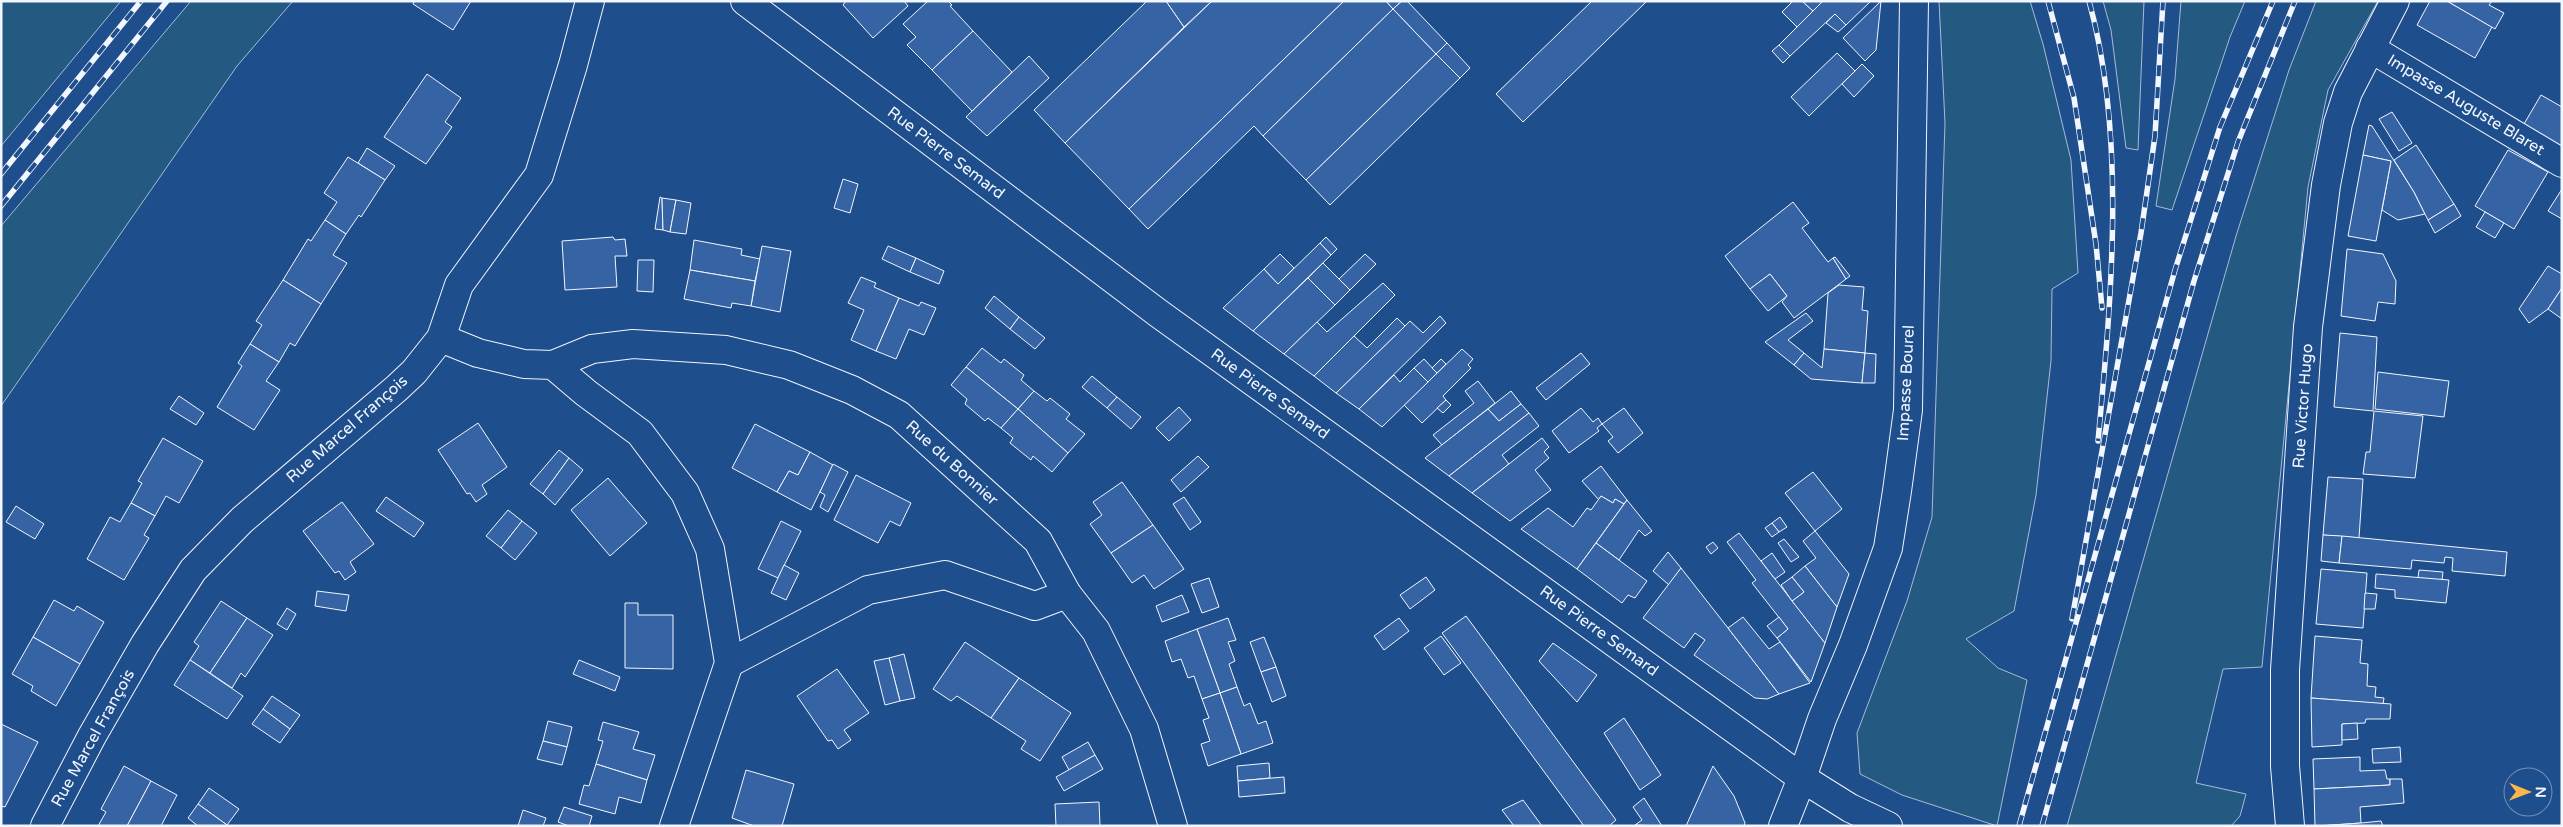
<svg xmlns="http://www.w3.org/2000/svg" width="2563" height="827" viewBox="0 0 2563 827" font-family="'Varela Round',sans-serif">
<style>
.green{fill:#245a82;stroke:#a8bbd7}
.building{fill:#3563a3;stroke:#f2f6ff}
.lines{fill:none;stroke-linecap:round;stroke-linejoin:round}
.street-casing{stroke:#f2f6ff;stroke-width:30}
.secondary-casing{stroke:#f2f6ff;stroke-width:30}
.street{stroke:#1f4e8c;stroke-width:28}
.secondary{stroke:#1f4e8c;stroke-width:28}
.rail-casing{stroke:#f2f6ff;stroke-width:5.5}
.rail{stroke:#1f4e8c;stroke-width:4;stroke-dasharray:11;stroke-linecap:butt}
.labels{text-anchor:middle;dominant-baseline:central;stroke-width:4;stroke-linejoin:round;paint-order:stroke}
.street-label{font-size:16px;fill:#f2f6ff;stroke:#1f4e8c}
</style>
<rect width="100%" height="100%" fill="#1f4e8c"/>
<g class="green">
<polygon points="1,1 121,1 1,146"/>
<polygon points="191,1 293,1 237,66 1,406 1,226"/>
<polygon points="1939,1 2030,1 2043,44 2071,160 2078,273 2052,289 2051,361 2036,495 2014,611 1966,639 1998,668 2027,680 1997,826 1902,795 1860,774 1857,733 1907,601 1932,517 1945,123"/>
<polygon points="2103,1 2144,1 2138,150 2126,148 2111,30"/>
<polygon points="2181,1 2245,1 2230,37 2172,210 2156,206 2175,79"/>
<polygon points="2316,1 2378,1 2328,90 2308,187 2262,667 2223,669 2196,783 2246,794 2240,816 2231,826 2067,826 2236,236 2289,70"/>
</g>
<g class="building">
<polygon points="414,1 471,1 453,30 413,4"/>
<polygon points="846,1 904,1 908,6 873,38 843,5"/>
<polygon points="928,1 948,1 952,5 950,6 973,31 932,70 907,45 916,37 903,24"/>
<polygon points="1147,1 1166,1 1184,27 1065,143 1034,110"/>
<polygon points="1166,1 1212,1 1184,27"/>
<polygon points="1212,1 1344,1 1129,209 1065,143"/>
<polygon points="1344,1 1386,1 1393,9 1263,136 1254,126 1148,229 1129,209"/>
<polygon points="1386,1 1402,1 1393,9"/>
<polygon points="1402,1 1407,1 1447,43 1436,54 1393,9"/>
<polygon points="1592,1 1647,1 1523,122 1496,94"/>
<polygon points="1793,1 1802,1 1813,11 1797,27 1782,12"/>
<polygon points="1802,1 1823,1 1813,11"/>
<polygon points="1823,1 1871,1 1846,25 1835,14 1790,56 1779,45"/>
<polygon points="1881,1 1876,50 1865,61 1843,38"/>
<polygon points="2430,1 2447,1 2492,27 2475,58 2417,25"/>
<polygon points="2447,1 2492,1 2489,5 2504,13 2495,29"/>
<polygon points="1393,9 1436,54 1306,180 1263,136"/>
<polygon points="1835,14 1846,25 1838,32 1826,23"/>
<polygon points="973,31 1012,72 972,111 932,70"/>
<polygon points="1447,43 1470,68 1460,78 1436,54"/>
<polygon points="1779,45 1790,56 1783,63 1772,51"/>
<polygon points="1837,53 1855,71 1809,116 1791,97"/>
<polygon points="1436,54 1460,78 1330,205 1306,180"/>
<polygon points="1029,56 1049,78 987,136 966,117"/>
<polygon points="1862,64 1874,76 1854,97 1842,84"/>
<polygon points="427,74 461,98 445,122 452,127 426,164 384,137"/>
<polygon points="2541,95 2562,107 2562,147 2524,124"/>
<polygon points="2392,112 2412,143 2399,151 2379,119"/>
<polygon points="2369,125 2372,126 2414,192 2425,214 2398,220 2382,210 2391,161 2363,155"/>
<polygon points="2416,145 2454,204 2428,220 2414,192 2394,160"/>
<polygon points="367,148 395,166 385,180 358,163"/>
<polygon points="2508,150 2548,172 2514,229 2475,206"/>
<polygon points="2363,155 2391,161 2376,241 2348,236"/>
<polygon points="348,157 385,180 361,217 359,215 346,234 325,220 337,202 324,193"/>
<polygon points="843,179 858,184 850,213 834,208"/>
<polygon points="2562,189 2562,219 2548,211"/>
<polygon points="660,197 662,198 663,230 655,229"/>
<polygon points="662,198 676,200 670,232 663,230"/>
<polygon points="676,200 691,203 686,234 670,232"/>
<polygon points="1793,202 1809,223 1802,228 1828,262 1833,258 1846,279 1794,318 1782,302 1787,296 1770,274 1750,289 1725,256"/>
<polygon points="2454,204 2461,216 2435,233 2428,220"/>
<polygon points="2485,212 2504,223 2495,238 2476,227"/>
<polygon points="325,220 346,234 333,255 347,263 321,304 283,280 308,239 311,241"/>
<polygon points="613,237 615,240 625,239 627,256 615,256 617,287 565,290 562,241"/>
<polygon points="1326,237 1337,249 1331,255 1320,243"/>
<polygon points="694,240 742,249 741,255 760,259 755,281 690,270"/>
<polygon points="1320,243 1331,255 1253,331 1223,308 1264,269 1278,284"/>
<polygon points="762,246 791,251 780,312 751,306"/>
<polygon points="888,246 916,258 910,272 882,259"/>
<polygon points="2347,249 2383,254 2396,281 2395,304 2378,302 2375,321 2341,316"/>
<polygon points="1280,254 1294,268 1278,284 1264,269"/>
<polygon points="1365,254 1376,264 1350,290 1339,279"/>
<polygon points="1835,257 1850,276 1846,279 1833,258"/>
<polygon points="916,258 944,271 939,284 910,272"/>
<polygon points="638,260 654,260 653,292 637,291"/>
<polygon points="1323,263 1350,290 1335,305 1308,278"/>
<polygon points="2548,266 2562,274 2562,288 2548,309 2529,323 2519,309"/>
<polygon points="690,270 755,281 751,306 732,303 731,308 684,299"/>
<polygon points="1770,274 1787,296 1768,311 1750,289"/>
<polygon points="861,277 876,283 874,287 899,298 876,351 851,340 864,310 848,303"/>
<polygon points="1308,278 1335,305 1284,354 1253,331"/>
<polygon points="283,280 321,304 295,346 290,343 279,362 250,344 262,325 256,321"/>
<polygon points="1383,283 1395,295 1314,376 1284,354 1317,322 1327,332"/>
<polygon points="1839,285 1864,287 1862,310 1868,311 1865,353 1824,349 1828,293"/>
<polygon points="2562,288 2562,319 2548,309"/>
<polygon points="994,296 1019,317 1010,329 985,308"/>
<polygon points="899,298 919,306 921,302 936,308 924,335 909,329 896,359 876,351"/>
<polygon points="1806,313 1813,321 1788,340 1804,353 1794,365 1765,342"/>
<polygon points="1440,316 1446,323 1359,409 1336,393 1410,321 1423,333"/>
<polygon points="1019,317 1045,338 1035,349 1010,329"/>
<polygon points="1397,318 1405,326 1336,393 1314,376 1354,336 1367,348"/>
<polygon points="2340,333 2377,337 2373,411 2334,407"/>
<polygon points="250,344 279,362 266,381 280,390 254,430 217,407 242,366 238,363"/>
<polygon points="982,348 1001,363 1004,359 1024,375 1021,380 1034,391 1018,409 966,367"/>
<polygon points="1462,349 1473,359 1468,365 1471,368 1443,396 1446,400 1422,423 1404,405"/>
<polygon points="1824,349 1865,353 1862,383 1811,379 1794,365 1804,353 1822,368"/>
<polygon points="1581,353 1590,364 1546,400 1536,388"/>
<polygon points="1865,353 1876,354 1875,383 1862,383"/>
<polygon points="1424,359 1437,373 1428,382 1414,368"/>
<polygon points="1441,359 1446,364 1437,373 1432,368"/>
<polygon points="966,367 1018,409 1001,428 988,418 985,421 965,404 967,399 951,385"/>
<polygon points="1414,368 1428,382 1382,427 1359,409 1394,375 1400,382"/>
<polygon points="2378,372 2449,381 2444,417 2375,409"/>
<polygon points="1092,376 1117,397 1107,408 1082,387"/>
<polygon points="1478,381 1495,403 1442,445 1433,435 1474,403 1465,391"/>
<polygon points="1034,391 1047,401 1050,398 1070,414 1066,419 1085,434 1068,453 1018,409"/>
<polygon points="1511,391 1521,404 1499,421 1488,409"/>
<polygon points="179,396 204,413 196,425 170,409"/>
<polygon points="1117,397 1141,417 1131,429 1107,408"/>
<polygon points="1446,400 1451,405 1443,413 1437,408"/>
<polygon points="1521,404 1529,413 1449,476 1425,458 1488,409 1499,421"/>
<polygon points="1179,407 1191,420 1169,441 1156,428"/>
<polygon points="1581,408 1593,422 1598,418 1602,424 1597,428 1599,431 1569,453 1552,431"/>
<polygon points="1624,408 1643,433 1618,453 1608,441 1613,437 1602,424"/>
<polygon points="1018,409 1068,453 1052,472 1033,456 1031,460 1010,443 1013,438 1001,428"/>
<polygon points="2374,411 2423,416 2415,478 2363,474 2366,452 2370,452"/>
<polygon points="1529,413 1539,426 1502,455 1509,464 1472,493 1449,476"/>
<polygon points="478,423 507,467 482,485 487,494 476,502 470,493 467,494 438,450"/>
<polygon points="755,424 810,452 798,475 789,471 777,492 732,468"/>
<polygon points="163,438 203,461 179,503 166,496 155,516 131,503 142,483 138,481"/>
<polygon points="1542,438 1549,447 1544,452 1549,458 1535,470 1551,490 1510,521 1472,493"/>
<polygon points="559,450 569,458 543,494 530,484"/>
<polygon points="810,452 833,465 811,510 777,492 789,471 798,475"/>
<polygon points="1198,456 1209,467 1181,492 1171,480"/>
<polygon points="569,458 583,470 555,505 543,494"/>
<polygon points="833,464 848,472 828,512 820,507 825,495 820,492"/>
<polygon points="1601,466 1627,500 1624,504 1615,499 1613,503 1601,496 1599,500 1582,481"/>
<polygon points="1813,472 1842,509 1815,531 1785,493"/>
<polygon points="856,475 911,503 900,526 890,521 878,543 834,520"/>
<polygon points="2328,477 2363,479 2359,538 2323,535"/>
<polygon points="608,478 647,523 610,556 571,510"/>
<polygon points="1122,482 1153,525 1111,553 1090,524 1102,515 1093,502"/>
<polygon points="1601,496 1613,503 1615,499 1624,504 1577,569 1521,529 1548,508 1573,527 1587,508 1591,510"/>
<polygon points="386,497 424,523 414,537 376,511"/>
<polygon points="1184,497 1201,522 1190,530 1173,504"/>
<polygon points="1627,500 1652,531 1645,536 1639,530 1619,560 1596,543"/>
<polygon points="342,502 374,544 350,562 356,572 345,580 339,571 335,573 303,531"/>
<polygon points="131,503 155,516 144,535 149,538 124,580 87,559 110,517 120,522"/>
<polygon points="16,506 44,524 35,539 6,522"/>
<polygon points="508,510 522,521 501,548 486,536"/>
<polygon points="1780,517 1787,527 1779,532 1772,523"/>
<polygon points="522,521 537,533 515,560 501,548"/>
<polygon points="781,521 801,531 778,578 758,569"/>
<polygon points="1772,523 1779,532 1772,537 1765,528"/>
<polygon points="1153,525 1184,569 1154,589 1144,575 1132,583 1111,553"/>
<polygon points="1815,531 1849,574 1837,607 1805,566 1816,558 1803,541"/>
<polygon points="1739,533 1825,643 1811,682 1777,638 1788,629 1752,583 1756,580 1727,542"/>
<polygon points="2323,535 2342,536 2339,563 2321,561"/>
<polygon points="2342,536 2507,552 2505,576 2452,571 2453,558 2445,557 2444,563 2412,560 2411,569 2339,563"/>
<polygon points="1784,539 1799,557 1791,562 1778,543"/>
<polygon points="1713,542 1718,548 1711,554 1706,547"/>
<polygon points="1596,543 1647,581 1635,598 1628,595 1622,603 1577,569"/>
<polygon points="1668,552 1681,568 1669,585 1653,571"/>
<polygon points="1772,553 1785,572 1775,579 1761,561"/>
<polygon points="784,565 799,573 786,600 771,593"/>
<polygon points="1805,566 1837,607 1825,643 1792,601 1804,592 1792,577"/>
<polygon points="1681,568 1728,628 1779,694 1767,699 1755,698 1694,655 1705,640 1695,633 1684,648 1643,618"/>
<polygon points="2321,569 2367,573 2363,628 2316,624"/>
<polygon points="2419,570 2443,572 2442,580 2418,578"/>
<polygon points="2376,574 2449,580 2446,603 2395,598 2395,590 2375,588"/>
<polygon points="1426,577 1435,590 1410,609 1400,595"/>
<polygon points="1792,577 1804,592 1792,601 1781,585"/>
<polygon points="1209,578 1219,607 1202,613 1191,584"/>
<polygon points="317,591 349,595 346,611 315,606"/>
<polygon points="2365,593 2377,594 2375,609 2364,609"/>
<polygon points="1182,595 1189,612 1162,622 1156,606"/>
<polygon points="54,600 74,611 77,606 104,622 80,664 33,637"/>
<polygon points="221,601 247,618 210,673 190,660 199,646 194,642"/>
<polygon points="625,603 638,603 638,615 673,615 673,669 625,668"/>
<polygon points="287,608 296,614 287,630 277,624"/>
<polygon points="1466,616 1616,820 1609,826 1584,826 1442,633"/>
<polygon points="1743,617 1769,649 1780,642 1810,683 1779,694 1728,628"/>
<polygon points="1779,617 1788,629 1777,638 1767,626"/>
<polygon points="247,618 273,635 245,677 241,673 232,688 210,673"/>
<polygon points="1228,618 1236,640 1228,642 1235,661 1229,664 1237,687 1220,693 1197,629"/>
<polygon points="1399,618 1409,631 1384,650 1374,636"/>
<polygon points="1197,629 1220,693 1202,699 1194,676 1188,678 1181,659 1172,662 1165,641"/>
<polygon points="1441,636 1461,663 1444,675 1424,648"/>
<polygon points="2315,636 2362,640 2360,663 2368,664 2367,686 2376,687 2375,697 2384,698 2383,704 2311,698"/>
<polygon points="33,637 80,664 56,706 31,691 33,686 12,674"/>
<polygon points="1264,637 1276,667 1261,672 1250,642"/>
<polygon points="965,642 1019,678 991,718 957,696 951,701 933,689"/>
<polygon points="1553,643 1597,675 1577,702 1539,661"/>
<polygon points="904,654 915,698 900,701 889,658"/>
<polygon points="889,658 900,701 885,705 874,661"/>
<polygon points="190,660 243,696 227,719 174,685"/>
<polygon points="579,660 620,677 615,691 573,674"/>
<polygon points="1276,667 1286,696 1272,702 1261,672"/>
<polygon points="837,669 869,713 844,730 851,740 838,749 832,740 828,741 797,696"/>
<polygon points="1019,678 1071,713 1040,761 1021,749 1026,741 991,718"/>
<polygon points="1237,687 1244,706 1250,703 1258,724 1266,721 1273,743 1241,754 1220,693"/>
<polygon points="1220,693 1241,754 1208,766 1201,744 1210,741 1203,720 1209,718 1202,699"/>
<polygon points="272,696 300,715 290,729 263,709"/>
<polygon points="2311,698 2391,704 2390,719 2366,719 2365,723 2342,724 2342,745 2312,747"/>
<polygon points="263,709 290,729 280,743 252,724"/>
<polygon points="1624,718 1661,775 1640,790 1604,733"/>
<polygon points="548,721 572,727 567,747 543,741"/>
<polygon points="603,722 639,732 633,749 655,755 647,780 596,764 603,741 598,740"/>
<polygon points="2357,723 2358,739 2342,740 2342,724"/>
<polygon points="1,724 38,742 5,807 1,806"/>
<polygon points="543,741 567,747 562,765 537,759"/>
<polygon points="1088,742 1095,755 1069,770 1062,757"/>
<polygon points="2400,747 2401,762 2373,763 2372,749"/>
<polygon points="1095,755 1103,769 1064,791 1056,777"/>
<polygon points="2360,757 2360,771 2385,770 2387,779 2390,779 2390,785 2314,789 2313,759"/>
<polygon points="1269,763 1270,778 1238,781 1237,766"/>
<polygon points="596,764 647,780 641,803 619,797 615,814 579,804 584,785 589,786"/>
<polygon points="124,766 151,781 127,826 98,826 106,812 101,809"/>
<polygon points="1713,766 1734,796 1745,823 1744,826 1686,826"/>
<polygon points="746,770 794,784 782,826 754,826 732,818"/>
<polygon points="1284,777 1285,793 1239,797 1238,781"/>
<polygon points="2390,779 2402,779 2404,803 2360,807 2361,823 2315,826 2314,789 2390,785"/>
<polygon points="151,781 177,795 161,826 127,826"/>
<polygon points="209,788 239,809 227,825 198,804"/>
<polygon points="1644,798 1662,826 1635,825 1642,820 1633,807"/>
<polygon points="1523,800 1542,826 1514,826 1502,810"/>
<polygon points="1099,802 1100,826 1056,826 1055,804"/>
<polygon points="198,804 227,825 227,826 198,826 188,818"/>
<polygon points="564,807 592,816 589,826 569,826 558,822"/>
<polygon points="523,810 546,818 543,826 518,826"/>
<polygon points="2381,821 2383,826 2321,826 2361,823"/>
</g>
<g class="lines">
<g class="street-casing">
<g id="street">
<polyline points="2370,48 2562,163"/>
<polyline points="441,338 478,353 524,364 553,365 586,393 640,433 685,493 710,549 729,663 674,826"/>
<polyline points="553,365 592,349 633,344 726,350 789,365 852,390 899,415 1038,541 1067,594 1096,631 1144,729 1173,826"/>
<polyline points="729,663 868,590 945,575 1035,606 1067,594"/>
<polyline points="1802,778 1822,719 1853,645 1888,548 1897,491 1908,410 1914,1"/>
<polyline points="45,826 92,736 145,644 193,570 242,520 397,388 414,372 441,338 459,285 539,175 573,65 590,1"/>
<polyline points="2290,826 2285,766 2285,670 2308,327 2326,185 2338,123 2348,92 2395,1"/>
</g>
</g>
<g class="secondary-casing">
<g id="secondary">
<polyline points="745,1 1158,313 1802,778 1850,808 1888,826"/>
<polyline points="1783,826 1802,778"/>
</g>
</g>
<use href="#street" class="street"/>
<use href="#secondary" class="secondary"/>
<g class="rail-casing">
<g id="rail">
<polyline points="2048,1 2074,98 2096,244 2102,308"/>
<path d="M2089 1C2127 138 2111 302 2098 441"/>
<polyline points="1,174 141,1"/>
<polyline points="1,206 167,1"/>
<polyline points="2072,619 2141,233 2155,136 2163,1"/>
<polyline points="2019,826 2175,270 2220,127 2273,1"/>
<polyline points="2042,826 2194,281 2238,142 2295,1"/>
</g>
</g>
<use href="#rail" class="rail"/>
</g>
<g class="labels">
<g class="street-label">
<text transform="translate(2466 105) rotate(31)">Impasse Auguste Blaret</text>
<text transform="translate(946 153) rotate(37)">Rue Pierre Semard</text>
<text transform="translate(1906 383) rotate(-87)">Impasse Bourel</text>
<text transform="translate(1270 394) rotate(36)">Rue Pierre Semard</text>
<text transform="translate(2303 406) rotate(-86)">Rue Victor Hugo</text>
<text transform="translate(347 429) rotate(-41)">Rue Marcel François</text>
<text transform="translate(952 463) rotate(42)">Rue du Bonnier</text>
<text transform="translate(1599 631) rotate(36)">Rue Pierre Semard</text>
<text transform="translate(93 738) rotate(-61)">Rue Marcel François</text>
</g>
</g>
<rect width="2563" height="827" fill="none" stroke="#f2f6ff" stroke-width="5"/>
<g transform="translate(2528 792) rotate(91)"><circle r="24" fill="#1f4e8c" stroke="#7391ba"/>
<path d="M0-4L9 19L0 12L-9 19Z" fill="#ffb74d"/>
<text y="-8" font-size="14" font-weight="bold" text-anchor="middle" fill="#f2f6ff">N</text>
</g>
</svg>
